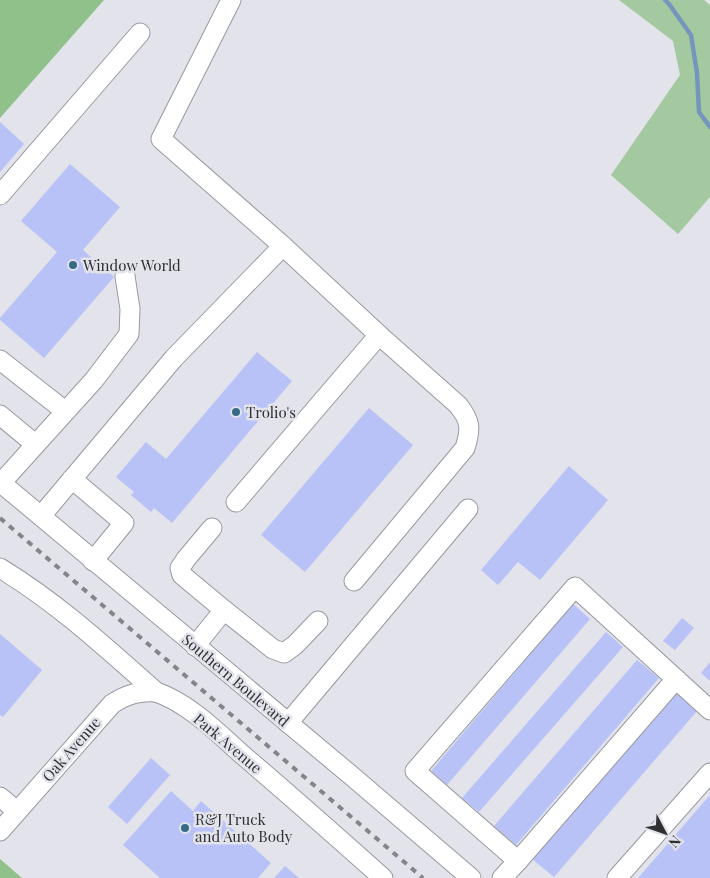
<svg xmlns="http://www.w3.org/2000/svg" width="710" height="878" viewBox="0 0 710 878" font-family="'Playfair Display',serif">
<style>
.green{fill:#a4c9a0}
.forest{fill:#90c18b}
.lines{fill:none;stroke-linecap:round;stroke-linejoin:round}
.stream{stroke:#7596bc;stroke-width:4.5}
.building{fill:#b8c2f6}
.minor-casing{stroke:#9799a0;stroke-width:21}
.minor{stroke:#fff;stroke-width:19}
.rail{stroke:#848489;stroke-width:4;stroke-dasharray:6 6;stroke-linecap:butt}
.poi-dot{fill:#376a87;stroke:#e2e3eb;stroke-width:2}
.labels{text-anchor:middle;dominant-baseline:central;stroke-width:5;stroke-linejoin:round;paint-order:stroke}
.poi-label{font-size:15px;fill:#303033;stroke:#e2e3eb;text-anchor:start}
.street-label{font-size:15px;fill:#303033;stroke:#e2e3eb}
</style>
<rect width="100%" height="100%" fill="#e2e3eb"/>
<polygon class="green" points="619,0 704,0 710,5 710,197 678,234 611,175 680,75 673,41"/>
<g class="forest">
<polygon points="0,0 104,0 0,118"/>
<polygon points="0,859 22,878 0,878"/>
</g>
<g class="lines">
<polyline class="stream" points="665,0 669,4 691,35 697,73 699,112 710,127"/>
</g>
<g class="building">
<polygon points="0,122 24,144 0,172"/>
<polygon points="70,164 120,207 83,250 114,277 44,358 0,320 0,318 57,252 21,221"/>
<polygon points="257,352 292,381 172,523 154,508 151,512 131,495 134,492 116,477 146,442 166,459"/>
<polygon points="369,408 413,445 305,572 261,535"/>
<polygon points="569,466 608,500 540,580 518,562 498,585 481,570"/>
<polygon points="573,604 590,619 447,785 431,771"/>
<polygon points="682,618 694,628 675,650 663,641"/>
<polygon points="606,632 623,647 479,812 462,798"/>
<polygon points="0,634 42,670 3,717 0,715"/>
<polygon points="637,660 659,678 516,845 494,826"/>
<polygon points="710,662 710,681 701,673"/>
<polygon points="675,692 697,711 554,877 532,859"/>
<polygon points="151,758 170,775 127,824 108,807"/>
<polygon points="171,791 193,811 201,801 271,863 258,878 160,878 123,845"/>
<polygon points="710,795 710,878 638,878"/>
<polygon points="285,866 299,878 274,878"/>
</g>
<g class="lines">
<g class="minor-casing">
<g id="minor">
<polyline points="231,0 161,139 283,246"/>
<polyline points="0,195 140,33"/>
<polyline points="0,360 65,411"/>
<polyline points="0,415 35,444"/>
<polyline points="72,479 124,523 93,561"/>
<polyline points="0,482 353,777 471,878"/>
<polyline points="1,483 94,380 129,334 130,309 125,276"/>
<path d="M236 502 379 335 458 405C471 421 471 429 465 448L354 581"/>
<polyline points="41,516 174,358 283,246 379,335"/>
<polyline points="212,528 186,559 180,568 182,575 224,610"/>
<path d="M0 568C59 604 105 647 156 692 189 703 219 734 245 757 292 797 337 837 383 878"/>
<polyline points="195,646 224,610 273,649 284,653 295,645 318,621"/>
<polyline points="288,723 468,509"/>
<polyline points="0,797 17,811"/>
<path d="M0 831 112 704C127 694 139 691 156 692"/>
<polyline points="518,861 676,679"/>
<polyline points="502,878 518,861 415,771 575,587 710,710"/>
<polyline points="617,878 710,773"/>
</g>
</g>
<use href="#minor" class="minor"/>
<polyline class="rail" points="0,518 423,878"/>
</g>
<g class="poi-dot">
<circle cx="73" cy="265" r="5"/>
<circle cx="236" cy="412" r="5"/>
<circle cx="185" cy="828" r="5"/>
</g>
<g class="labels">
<g class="poi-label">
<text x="83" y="265">Window World</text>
<text x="246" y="412">Trolio's</text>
<text x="195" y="819">R&amp;J Truck<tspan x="195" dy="17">and Auto Body</tspan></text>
</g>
<g class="street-label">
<text transform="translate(236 680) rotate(40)">Southern Boulevard</text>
<text transform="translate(228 743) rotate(40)">Park Avenue</text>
<text transform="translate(71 749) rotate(-49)">Oak Avenue</text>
</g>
</g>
<g transform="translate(665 833) rotate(131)" stroke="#e2e3eb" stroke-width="4" paint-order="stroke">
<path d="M0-4L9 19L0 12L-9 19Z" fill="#303033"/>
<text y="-8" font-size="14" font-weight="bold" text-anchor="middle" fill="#303033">N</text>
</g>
</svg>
